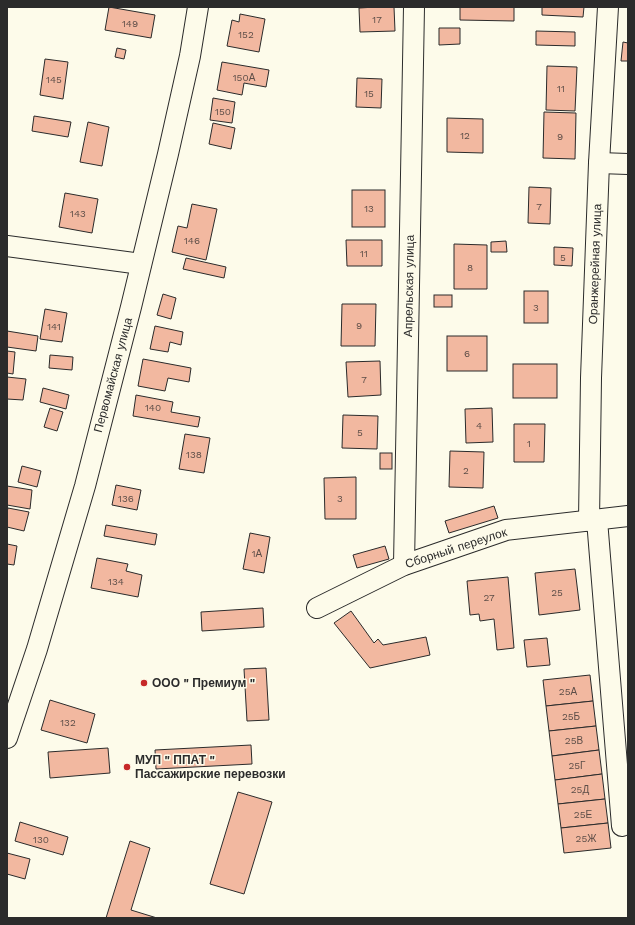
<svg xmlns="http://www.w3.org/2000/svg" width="635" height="925" viewBox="0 0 635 925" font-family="'Work Sans',sans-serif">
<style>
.building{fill:#f2b8a0;stroke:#2b2b2b}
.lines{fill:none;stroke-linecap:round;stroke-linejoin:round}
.minor-casing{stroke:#2b2b2b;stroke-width:22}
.minor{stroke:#fdfbea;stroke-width:20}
.poi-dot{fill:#c62828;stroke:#fdfbea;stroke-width:1.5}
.labels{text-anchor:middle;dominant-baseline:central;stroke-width:3;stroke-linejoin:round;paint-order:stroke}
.number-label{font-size:10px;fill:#5d4e48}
.street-label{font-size:12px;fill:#2b2b2b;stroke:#fdfbea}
.poi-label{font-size:12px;font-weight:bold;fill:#2b2b2b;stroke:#fdfbea;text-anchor:start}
</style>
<rect width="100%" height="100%" fill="#fdfbea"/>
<g class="building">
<polygon points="109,7 155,15 151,38 105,30"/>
<polygon points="376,7 394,7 395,31 360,32 359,8"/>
<polygon points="460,7 514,7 514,21 460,20"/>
<polygon points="542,7 584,7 583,17 542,15"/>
<polygon points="240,14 265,19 259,52 227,46 232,20 239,22"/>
<polygon points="439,28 460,28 460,44 439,45"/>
<polygon points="536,31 575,32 575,46 536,45"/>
<polygon points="623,42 628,43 628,61 621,61"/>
<polygon points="117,48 126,50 124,59 115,57"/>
<polygon points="45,59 68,62 63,99 40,95"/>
<polygon points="222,62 269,70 266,87 244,83 242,95 217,90"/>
<polygon points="547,66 577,67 575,111 546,110"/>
<polygon points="357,78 382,79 381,108 356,107"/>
<polygon points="213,98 235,102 232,123 210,120"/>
<polygon points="544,112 576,113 575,159 543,158"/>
<polygon points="34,116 71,122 68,137 32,131"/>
<polygon points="447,118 483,119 483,153 447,152"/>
<polygon points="88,122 109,127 102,166 80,162"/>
<polygon points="213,123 235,128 231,149 209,144"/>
<polygon points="529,187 551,188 550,224 528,223"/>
<rect x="352" y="190" width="33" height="37"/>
<polygon points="65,193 98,199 92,233 59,227"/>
<polygon points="192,204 217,209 206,260 172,252 178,226 187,228"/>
<polygon points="346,240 382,240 382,266 347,266"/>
<polygon points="506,241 507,252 491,252 491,242"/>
<polygon points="454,244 487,245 487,289 454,289"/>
<polygon points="554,247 573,248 572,266 554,265"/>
<polygon points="186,258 226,267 224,278 183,269"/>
<rect x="524" y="291" width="24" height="32"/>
<polygon points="163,294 176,298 171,319 157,315"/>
<rect x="434" y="295" width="18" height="12"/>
<polygon points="342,304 376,304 375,346 341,346"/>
<polygon points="45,309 67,313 62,342 40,339"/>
<polygon points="155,326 183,332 181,345 170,342 168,352 150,349"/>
<polygon points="7,331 38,336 36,351 7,347"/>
<rect x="447" y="336" width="40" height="35"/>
<polygon points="7,351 15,352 13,374 7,373"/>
<polygon points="50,355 73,357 72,370 49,368"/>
<polygon points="143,359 191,368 189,382 168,378 165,391 138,386"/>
<polygon points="380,361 381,395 348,397 346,362"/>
<rect x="513" y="364" width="44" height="34"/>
<polygon points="7,377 26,379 23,400 7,399"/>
<polygon points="43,388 69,395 66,409 40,402"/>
<polygon points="136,395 173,402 171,412 200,417 198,427 133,416"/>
<polygon points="50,408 63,412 57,431 44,427"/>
<polygon points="492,408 493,442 466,443 465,409"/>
<polygon points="343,415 378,416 377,449 342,448"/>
<polygon points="514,424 545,424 544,462 514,462"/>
<polygon points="185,434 210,438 204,473 179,469"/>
<polygon points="450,451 484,452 483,488 449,487"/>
<rect x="380" y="453" width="12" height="16"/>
<polygon points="22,466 41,471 37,487 18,482"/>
<polygon points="356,477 356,519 325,519 324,478"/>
<polygon points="116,485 141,490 137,510 112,505"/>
<polygon points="7,486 32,490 30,509 7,505"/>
<polygon points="494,506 498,518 449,533 445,521"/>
<polygon points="8,508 29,512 24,531 7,527 7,512"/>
<polygon points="106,525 157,534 155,545 104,536"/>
<polygon points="250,533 270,537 264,573 243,569"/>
<polygon points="7,544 17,546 14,565 7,564"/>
<polygon points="385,546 389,559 357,568 353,555"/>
<polygon points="97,558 128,564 126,571 142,575 138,597 91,588"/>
<polygon points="575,569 580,610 539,615 535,573"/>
<polygon points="508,577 514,648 497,650 494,619 480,621 479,614 470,615 467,581"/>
<polygon points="263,608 264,627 202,631 201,612"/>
<polygon points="351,611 374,643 378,639 383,645 426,637 430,655 370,668 334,623"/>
<polygon points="547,638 550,665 527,667 524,640"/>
<polygon points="266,668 269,720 247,721 244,669"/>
<polygon points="590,675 593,701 546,706 543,680"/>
<polygon points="50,700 95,714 87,743 41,730"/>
<polygon points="593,701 596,726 549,731 546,706"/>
<polygon points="596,726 599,750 552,756 549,731"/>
<polygon points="251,745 252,764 156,769 155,750"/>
<polygon points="108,748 110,773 50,778 48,752"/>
<polygon points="599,750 602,774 555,780 552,756"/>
<polygon points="602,774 605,799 558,804 555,780"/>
<polygon points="238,792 272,802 244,894 210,884"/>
<polygon points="605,799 608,823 561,828 558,804"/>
<polygon points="20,822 68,837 63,855 15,841"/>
<polygon points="608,823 611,848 564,853 561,828"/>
<polygon points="130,841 150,848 131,910 157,918 106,918"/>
<polygon points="7,853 30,859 25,879 7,874"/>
</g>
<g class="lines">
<g class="minor-casing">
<g id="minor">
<polyline points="599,163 628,164"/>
<polyline points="7,246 141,264"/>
<polyline points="597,520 622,826"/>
<polyline points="589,521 591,378 599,163 608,7"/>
<polyline points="404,565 414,7"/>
<polyline points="317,608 404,565 506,530 628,516"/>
<polyline points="7,738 37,649 85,486 131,307 168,154 190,56 198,7"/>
</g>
</g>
<use href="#minor" class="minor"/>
</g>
<g class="poi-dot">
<circle cx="144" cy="683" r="4"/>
<circle cx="127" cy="767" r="4"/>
</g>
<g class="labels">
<g class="number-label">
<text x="377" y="19">17</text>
<text x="130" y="23">149</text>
<text x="246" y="34">152</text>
<text x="244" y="77">150А</text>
<text x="54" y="79">145</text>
<text x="561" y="88">11</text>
<text x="369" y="93">15</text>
<text x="223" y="111">150</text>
<text x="465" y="135">12</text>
<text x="560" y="136">9</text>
<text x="539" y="206">7</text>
<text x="369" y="208">13</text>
<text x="78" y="213">143</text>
<text x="192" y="240">146</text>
<text x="364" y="253">11</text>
<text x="563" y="257">5</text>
<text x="470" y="267">8</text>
<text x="536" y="307">3</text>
<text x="359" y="325">9</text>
<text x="54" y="326">141</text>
<text x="467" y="353">6</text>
<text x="364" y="379">7</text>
<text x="153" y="407">140</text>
<text x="479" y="425">4</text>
<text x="360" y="432">5</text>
<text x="529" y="443">1</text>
<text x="194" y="454">138</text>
<text x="466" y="470">2</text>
<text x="126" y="498">136</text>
<text x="340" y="498">3</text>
<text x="257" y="553">1А</text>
<text x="116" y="581">134</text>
<text x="557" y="592">25</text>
<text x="489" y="597">27</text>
<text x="568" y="691">25А</text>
<text x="571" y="716">25Б</text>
<text x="68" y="722">132</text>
<text x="574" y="740">25В</text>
<text x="577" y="765">25Г</text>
<text x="580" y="789">25Д</text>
<text x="583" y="814">25Е</text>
<text x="586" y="838">25Ж</text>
<text x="41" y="839">130</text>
</g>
<g class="street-label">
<text transform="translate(595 264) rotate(-88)">Оранжерейная улица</text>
<text transform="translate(409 286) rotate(-89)">Апрельская улица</text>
<text transform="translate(113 375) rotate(-75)">Первомайская улица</text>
<text transform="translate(456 548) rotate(-18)">Сборный переулок</text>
</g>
<g class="poi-label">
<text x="152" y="683">ООО " Премиум "</text>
<text x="135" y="760">МУП " ППАТ "<tspan x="135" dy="14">Пассажирские перевозки</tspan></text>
</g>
</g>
<rect width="635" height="925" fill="none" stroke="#2b2b2b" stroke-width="16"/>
</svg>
